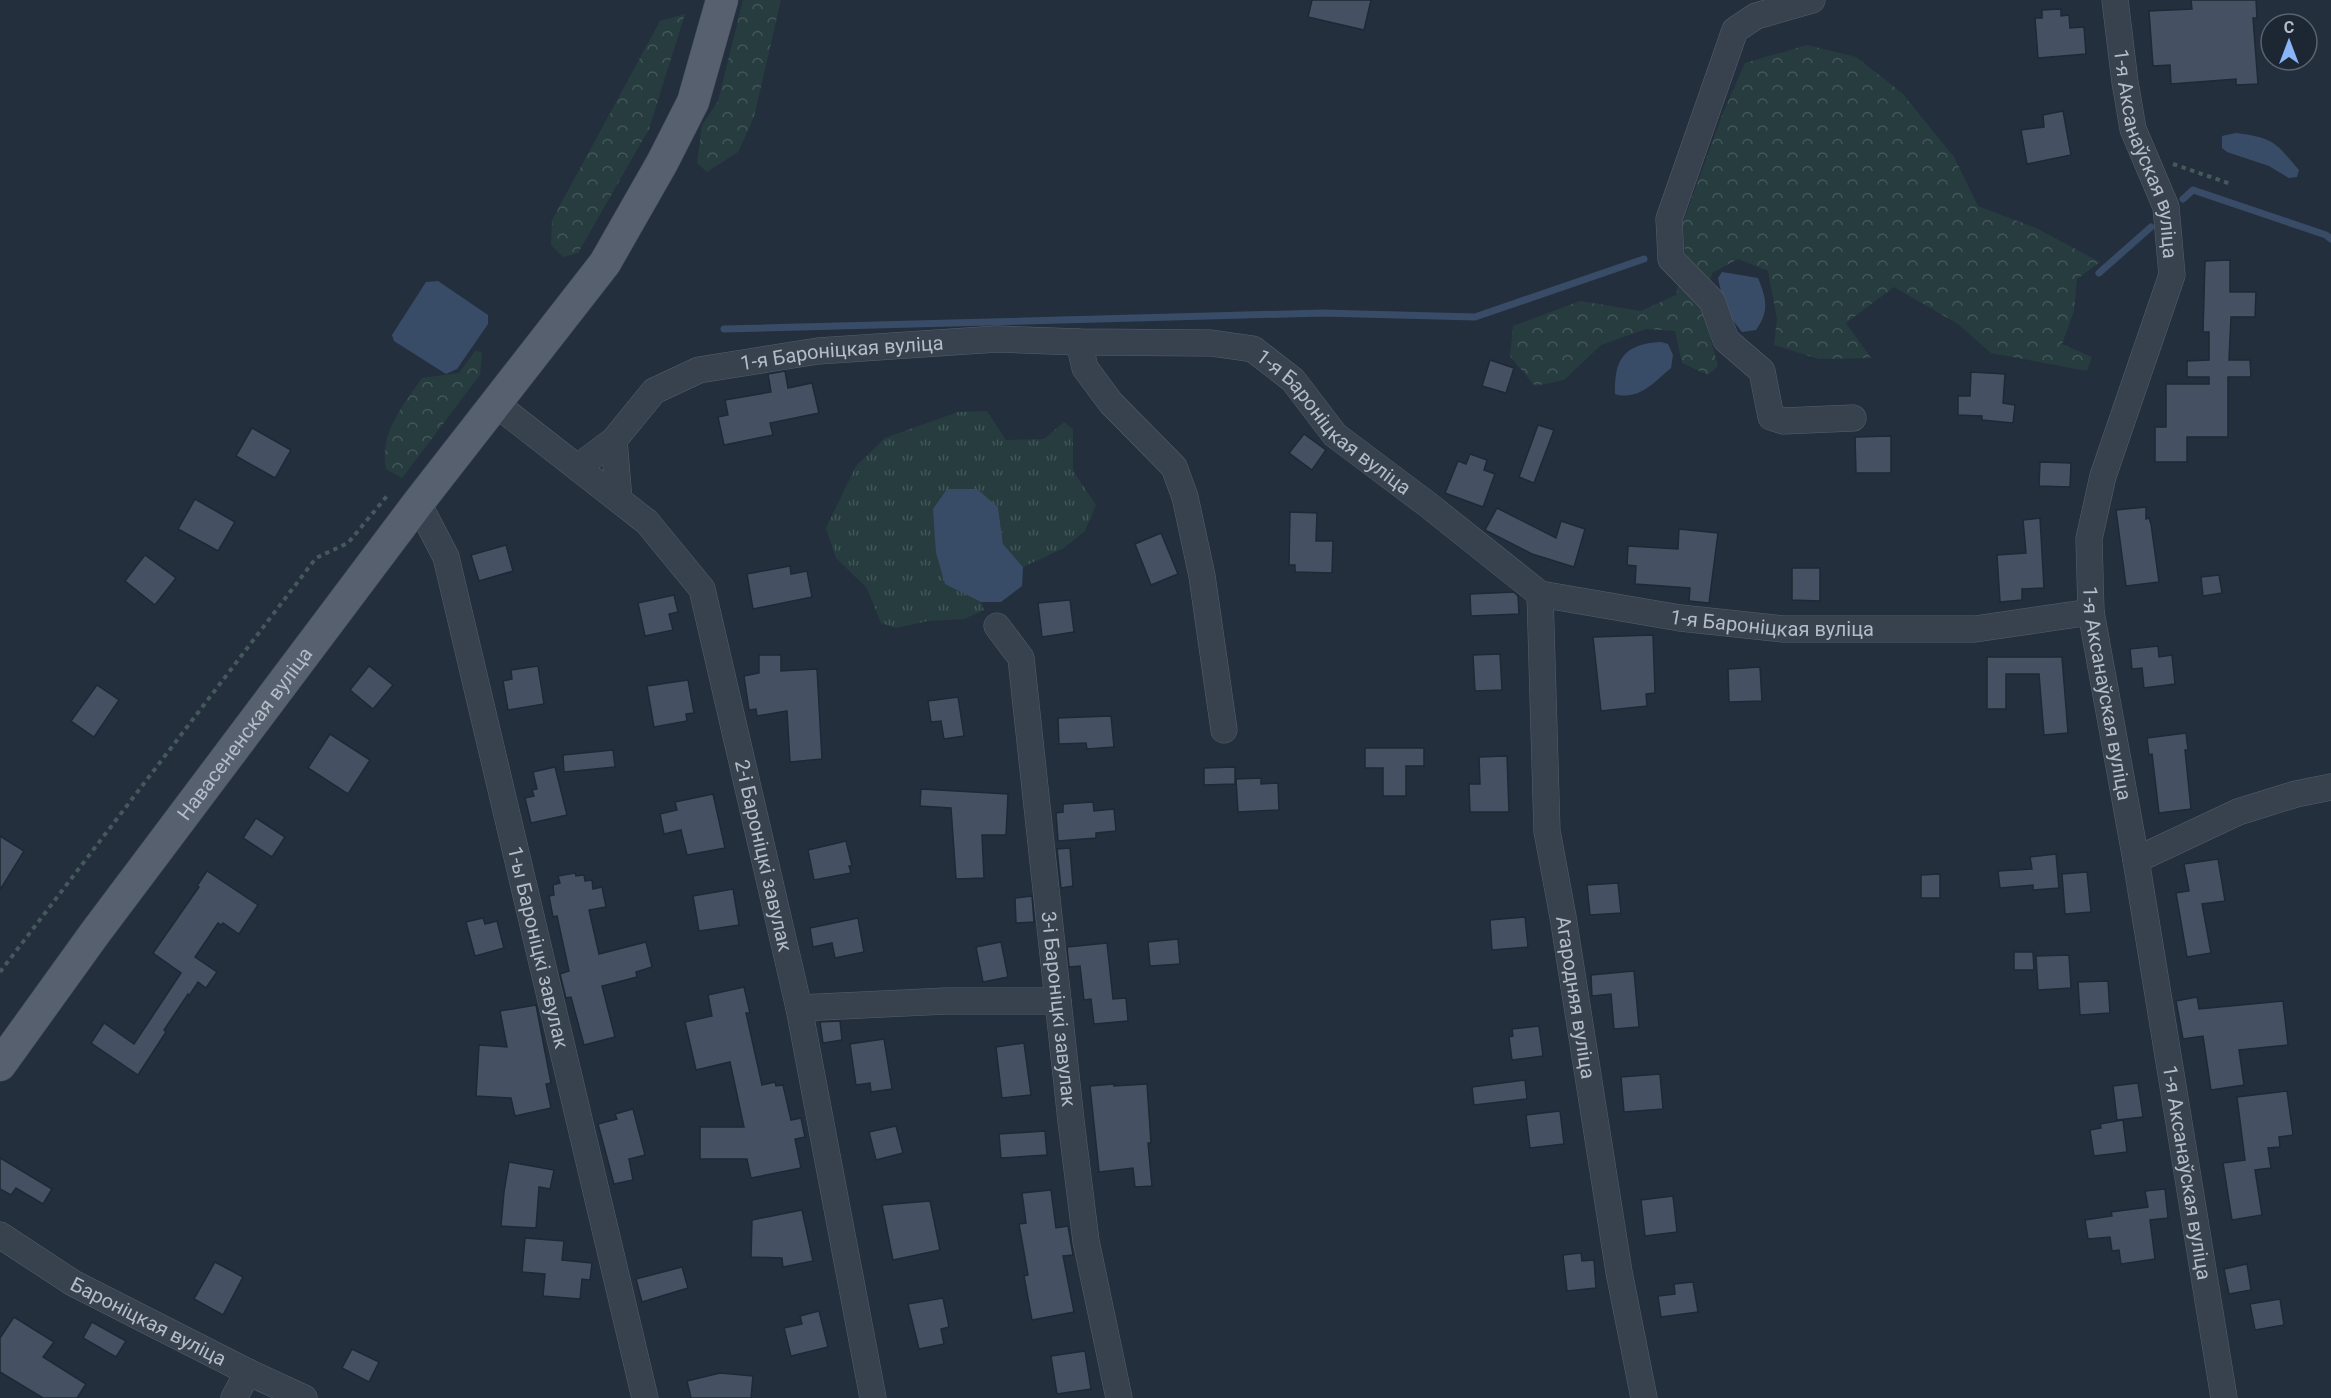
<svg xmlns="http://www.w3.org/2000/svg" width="2331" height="1398" viewBox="0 0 2331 1398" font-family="Roboto,sans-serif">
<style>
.grass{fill:url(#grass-tufts)}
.forest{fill:url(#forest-crowns)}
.water{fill:#394c67}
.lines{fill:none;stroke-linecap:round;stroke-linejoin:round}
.stream{stroke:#394c67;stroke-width:7}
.building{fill:#455162;stroke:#1f2835;stroke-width:1.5}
.minor-casing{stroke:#565f6c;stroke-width:27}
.major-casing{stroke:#414a57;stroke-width:33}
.path{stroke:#44595c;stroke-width:4;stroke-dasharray:4.5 4.5;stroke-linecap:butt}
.minor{stroke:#38414e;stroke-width:26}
.major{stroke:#56606e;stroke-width:32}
.labels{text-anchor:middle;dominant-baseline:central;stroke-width:5;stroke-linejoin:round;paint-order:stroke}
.street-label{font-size:20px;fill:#b4bcc9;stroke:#1d2633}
</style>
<defs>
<pattern id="grass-tufts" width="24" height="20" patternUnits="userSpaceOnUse" patternTransform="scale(1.5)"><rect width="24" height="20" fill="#263c3f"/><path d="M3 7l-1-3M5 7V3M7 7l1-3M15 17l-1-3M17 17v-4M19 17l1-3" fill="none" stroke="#435659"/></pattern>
<pattern id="forest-crowns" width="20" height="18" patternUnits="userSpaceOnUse" patternTransform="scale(1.5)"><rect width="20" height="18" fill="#263c3f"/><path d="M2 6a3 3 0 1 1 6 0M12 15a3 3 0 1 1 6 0" fill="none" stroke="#435659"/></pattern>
</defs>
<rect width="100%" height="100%" fill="#242f3e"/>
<polygon class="grass" points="987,411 1006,440 1044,439 1064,422 1073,429 1073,471 1096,505 1085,531 1064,548 1023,567 1003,544 998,506 936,553 945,583 981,602 984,610 964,619 928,621 896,628 881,623 867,588 836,558 826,528 856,466 885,438 958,412"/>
<g class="forest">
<polygon points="743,0 781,0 754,117 738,152 707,172 697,163 702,125 718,101"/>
<polygon points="685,14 649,129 578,253 563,257 551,245 552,220 660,21"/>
<polygon points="1807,45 1856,57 1902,93 1954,157 1978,206 2036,228 2100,262 2077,279 2074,311 2062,344 2092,357 2087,371 1991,353 1958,324 1894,287 1846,323 1871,358 1819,359 1774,345 1777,319 1768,271 1738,259 1712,273 1703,310 1718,366 1708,375 1682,363 1675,331 1646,329 1601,345 1564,380 1535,386 1510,356 1513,326 1580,301 1641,311 1676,295 1685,255 1683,222 1723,113 1745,63"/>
<path d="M475 351 482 352 480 375 402 478 386 469C379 433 403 406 422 378L459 373Z"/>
</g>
<g class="water">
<path d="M2236 133C2274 138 2275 142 2299 170L2297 177 2289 178 2269 166 2227 152 2222 148V136Z"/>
<path d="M1722 272 1758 278C1767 300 1769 311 1756 330L1742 332 1725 310 1718 278Z"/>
<polygon points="438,281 488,315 488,324 457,369 446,374 394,341 392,335 426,282"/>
<path d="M1661 342 1668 344 1673 355 1671 368C1654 382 1639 401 1615 394 1614 359 1624 344 1661 342Z"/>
<polygon points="947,489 977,489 998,507 1003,544 1023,567 1022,586 1001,602 981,602 945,584 936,553 933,509"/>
</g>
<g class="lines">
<g class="stream">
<polyline points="2183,199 2193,190 2326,235 2331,239"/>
<polyline points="2099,273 2151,227"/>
<polyline points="724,329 1322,313 1475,317 1644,259"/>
</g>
</g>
<g class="building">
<polygon points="1312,0 1371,0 1364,30 1308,17"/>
<polygon points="2191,0 2256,0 2257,18 2253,18 2258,84 2236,85 2236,79 2171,84 2170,65 2153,66 2149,11 2192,9"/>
<polygon points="2061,9 2061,16 2069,15 2070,28 2084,27 2086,54 2038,58 2035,18 2042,18 2042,10"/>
<polygon points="2063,111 2071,155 2027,164 2021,130 2044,127 2043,115"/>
<polygon points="2230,260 2230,292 2256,292 2255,317 2231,317 2229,360 2250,360 2251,377 2228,377 2228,437 2187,437 2187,462 2155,462 2155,427 2166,427 2166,384 2209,384 2209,377 2187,377 2187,361 2209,360 2209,332 2203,332 2205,261"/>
<polygon points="1490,360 1514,368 1506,393 1482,386"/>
<polygon points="785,371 788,388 812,383 819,413 770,423 773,435 724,445 718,417 728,415 725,400 771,392 768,374"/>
<polygon points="1971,372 2005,374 2003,403 2015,405 2013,423 1982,420 1982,416 1958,415 1958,396 1970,396"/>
<polygon points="1538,425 1554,430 1534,483 1519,477"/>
<polygon points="252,428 291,450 275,478 236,456"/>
<polygon points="1304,434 1326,450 1312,470 1289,453"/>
<polygon points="1891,436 1891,473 1856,473 1855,437"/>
<polygon points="1470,454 1487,460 1484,470 1495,474 1483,507 1445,493 1458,461 1466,464"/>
<polygon points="2040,462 2071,463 2070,487 2039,486"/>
<polygon points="195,499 235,522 218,551 178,529"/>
<polygon points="2146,507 2146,519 2149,518 2151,524 2159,582 2126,586 2116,510"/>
<polygon points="1497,508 1556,538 1561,521 1585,529 1574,567 1532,554 1485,530"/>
<polygon points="1290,512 1317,513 1316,541 1333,541 1332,573 1295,572 1295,565 1289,565"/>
<polygon points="2040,518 2044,588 2022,589 2022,600 2000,602 1997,555 2026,553 2023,520"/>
<polygon points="1679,529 1718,533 1709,603 1689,601 1690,588 1635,584 1636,566 1627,565 1628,546 1678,549"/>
<polygon points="1161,533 1178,574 1151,585 1135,544"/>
<polygon points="506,545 513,571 479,581 471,555"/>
<polygon points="145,555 176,578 155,605 125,581"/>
<polygon points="790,566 791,574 807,571 812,597 753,609 747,574"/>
<polygon points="1792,568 1820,568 1820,601 1792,600"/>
<polygon points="2219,575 2222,593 2203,596 2201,577"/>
<polygon points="1514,592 1518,596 1519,614 1471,616 1470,594"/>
<polygon points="674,595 678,612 669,614 673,630 645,636 638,603"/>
<polygon points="1070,600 1074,632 1042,637 1038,603"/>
<polygon points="1653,635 1655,693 1646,694 1647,706 1601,711 1593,637"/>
<polygon points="2158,646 2159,657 2172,655 2175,684 2144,688 2142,668 2132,669 2130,649"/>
<polygon points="1500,654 1502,690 1475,691 1473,655"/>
<polygon points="759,655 781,655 781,671 817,669 822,759 790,762 787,711 757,716 756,709 749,710 744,676 759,673"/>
<polygon points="1987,657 2062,657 2068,733 2044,735 2039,674 2006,674 2006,709 1987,709"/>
<polygon points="369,666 393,685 373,709 350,690"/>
<polygon points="538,666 544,704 508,710 503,681 512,679 511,670"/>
<polygon points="1760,667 1762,701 1729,702 1728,669"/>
<polygon points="688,680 694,713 686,714 687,721 654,727 647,686"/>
<polygon points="97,685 119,700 94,737 71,721"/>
<polygon points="958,697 964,736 944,739 941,721 931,722 928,701"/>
<polygon points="1111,716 1114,747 1087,749 1086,743 1059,744 1058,718"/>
<polygon points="2186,733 2188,750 2185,750 2191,809 2159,813 2152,754 2149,755 2147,738"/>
<polygon points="330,734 370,760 348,794 308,768"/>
<polygon points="1365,748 1424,748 1424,766 1406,766 1406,796 1383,796 1383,768 1365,768"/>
<polygon points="613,750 615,767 564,772 563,755"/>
<polygon points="1507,756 1509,812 1470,812 1469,784 1480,784 1479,757"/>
<polygon points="555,767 567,815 531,823 525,798 534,796 532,790 537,789 533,772"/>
<polygon points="1235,767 1235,784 1204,785 1204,768"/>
<polygon points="1261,778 1261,784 1278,783 1279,810 1238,812 1236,779"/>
<polygon points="921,789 1008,794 1006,835 982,835 984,878 956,879 951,808 920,806"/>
<polygon points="713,794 725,848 687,855 681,830 664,834 660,814 677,810 675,802"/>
<polygon points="1093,802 1094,811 1114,809 1116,831 1096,833 1096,838 1058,841 1056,813 1063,812 1063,804"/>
<polygon points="256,818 285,837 272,857 243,838"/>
<polygon points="0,836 24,851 0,890"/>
<polygon points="846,841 852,866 849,866 851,873 814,880 808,850"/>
<polygon points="1070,848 1073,886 1061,888 1057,849"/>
<polygon points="2056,854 2059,888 2033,890 2033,885 2000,888 1998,871 2032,869 2030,857"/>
<polygon points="2218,859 2225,901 2202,904 2211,953 2187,957 2176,893 2189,891 2184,864"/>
<polygon points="207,871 258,905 239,934 223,923 221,925 218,923 195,957 217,972 206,988 198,982 189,996 188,994 164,1030 166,1032 138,1075 91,1043 104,1023 134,1044 181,973 153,953 199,887 197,886"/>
<polygon points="2087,872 2091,912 2065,914 2062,874"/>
<polygon points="575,873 576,876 584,875 585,881 592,880 593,889 602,887 606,907 589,910 599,954 646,942 652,967 636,972 637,977 602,986 615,1037 584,1045 571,997 566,998 560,974 569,971 557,916 553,917 549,896 554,895 553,885 560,883 558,876"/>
<polygon points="1940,874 1940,898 1921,898 1921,875"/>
<polygon points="1618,883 1621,913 1590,915 1587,885"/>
<polygon points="733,889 739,925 699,931 693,896"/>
<polygon points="1032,896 1034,922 1016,923 1015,898"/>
<polygon points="1525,917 1528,947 1492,950 1490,920"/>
<polygon points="483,918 485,924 497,921 504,948 475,956 466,922"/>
<polygon points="858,918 864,952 835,958 832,943 813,947 810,928"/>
<polygon points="1178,939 1180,964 1150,966 1148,942"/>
<polygon points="1001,942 1008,977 983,982 976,947"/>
<polygon points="1107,943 1113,999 1126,998 1128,1021 1094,1024 1091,999 1084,1000 1080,966 1069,967 1067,947"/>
<polygon points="2014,952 2033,952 2034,970 2014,970"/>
<polygon points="2069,955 2071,988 2038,990 2036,956"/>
<polygon points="1634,971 1639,1027 1614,1029 1611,994 1592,996 1591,975"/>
<polygon points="2108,981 2110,1013 2080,1015 2078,982"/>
<polygon points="744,987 750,1013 746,1013 762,1085 775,1082 776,1086 783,1085 791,1120 801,1118 805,1137 795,1139 801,1168 751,1178 747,1159 700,1159 700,1127 744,1127 730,1062 696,1070 685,1022 712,1016 708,995"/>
<polygon points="2197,997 2199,1009 2283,1001 2288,1045 2239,1050 2244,1085 2211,1090 2203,1036 2183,1039 2176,1001"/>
<polygon points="536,1005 551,1083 546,1084 551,1108 515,1116 511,1098 476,1096 479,1045 507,1047 500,1011"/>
<polygon points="840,1021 842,1040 823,1043 820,1022"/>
<polygon points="1539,1026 1543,1056 1512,1060 1509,1037 1513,1036 1512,1029"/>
<polygon points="884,1039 892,1089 871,1092 870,1083 856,1085 850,1044"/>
<polygon points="1024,1043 1031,1095 1002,1098 996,1047"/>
<polygon points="1660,1074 1663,1109 1624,1112 1621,1077"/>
<polygon points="1525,1080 1527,1099 1474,1105 1472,1087"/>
<polygon points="2138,1083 2143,1117 2117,1120 2113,1086"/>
<polygon points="1114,1084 1114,1086 1147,1084 1151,1143 1148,1143 1152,1186 1135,1187 1133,1168 1099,1172 1090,1086"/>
<polygon points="2287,1091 2293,1135 2279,1137 2280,1147 2268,1148 2271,1168 2255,1170 2262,1215 2232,1220 2223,1163 2245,1160 2237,1097"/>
<polygon points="633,1109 645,1155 629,1159 633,1180 614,1184 598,1124 617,1119 615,1114"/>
<polygon points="1560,1111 1564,1144 1530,1148 1526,1115"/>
<polygon points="2123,1120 2127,1152 2094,1156 2090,1130 2101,1128 2100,1124"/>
<polygon points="896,1126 903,1153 876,1160 869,1132"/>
<polygon points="1045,1131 1047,1155 1001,1158 999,1134"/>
<polygon points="0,1158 52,1189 43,1204 16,1188 11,1195 0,1189"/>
<polygon points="509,1162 554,1170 550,1189 539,1187 536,1228 501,1226 504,1192"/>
<polygon points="2165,1189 2168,1218 2150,1220 2155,1259 2121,1264 2119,1250 2112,1251 2110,1237 2088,1239 2085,1220 2112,1216 2111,1212 2148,1207 2145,1191"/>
<polygon points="1051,1190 1056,1228 1068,1226 1073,1255 1063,1256 1074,1312 1032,1320 1024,1276 1028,1275 1019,1224 1026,1223 1022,1193"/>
<polygon points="1673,1196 1677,1232 1645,1236 1641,1200"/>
<polygon points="930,1201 940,1250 893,1260 882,1205"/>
<polygon points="802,1210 813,1261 783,1267 782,1258 751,1257 752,1220"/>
<polygon points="525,1238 564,1241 562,1260 592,1263 590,1280 582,1279 580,1299 543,1296 545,1274 522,1272"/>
<polygon points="1581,1253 1582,1261 1594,1260 1596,1288 1567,1291 1563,1255"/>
<polygon points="215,1262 243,1277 223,1315 194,1299"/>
<polygon points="2247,1264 2251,1290 2229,1294 2224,1269"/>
<polygon points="682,1267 688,1288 642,1302 636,1279"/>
<polygon points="1693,1282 1698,1312 1661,1317 1658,1296 1675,1294 1674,1284"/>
<polygon points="943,1298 949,1327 941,1329 944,1344 919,1349 908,1304"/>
<polygon points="2280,1299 2284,1325 2255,1330 2250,1304"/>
<polygon points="819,1311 828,1347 791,1356 784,1328 802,1324 800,1316"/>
<polygon points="14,1317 54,1342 43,1357 86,1384 77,1398 43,1398 0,1372 0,1338"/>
<polygon points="92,1322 126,1341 116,1357 83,1338"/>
<polygon points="352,1349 379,1362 369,1382 342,1368"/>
<polygon points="1085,1351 1091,1389 1057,1394 1051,1356"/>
<polygon points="720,1373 753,1376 751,1398 691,1398 687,1381"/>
</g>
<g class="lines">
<g class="minor-casing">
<g id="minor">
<polyline points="1812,0 1756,16 1735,30 1669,219 1671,259 1712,301 1726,340 1762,371 1771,417 1783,421 1853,418"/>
<path id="s1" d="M2115 0 2125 82 2133 129 2166 207 2172 275 2103 476 2089 539 2091 612 2136 860 2224 1398"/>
<polyline points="1079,342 1085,368 1111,403 1174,467 1185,497 1202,576 1224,730"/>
<path id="s2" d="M496 404 647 522 702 589 799 1008 873 1398"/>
<polyline points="614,440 619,500"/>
<path id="s3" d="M578 467 614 440 654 391 699 370 818 351 997 339 1079 342 1211 343 1253 349 1293 380 1335 435 1427 504 1540 594 1680 618 1783 629H1975L2091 612"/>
<path id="s4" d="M418 503 446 557 645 1398"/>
<path id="s5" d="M1540 594 1547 831 1563 917 1619 1272 1644 1398"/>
<path id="s6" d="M997 626 1021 658 1071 1121 1086 1241 1119 1398"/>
<polyline points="2136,860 2238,812 2296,794 2331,787"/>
<polyline points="799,1008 946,1001 1058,1001"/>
<path id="s7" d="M0 1235 73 1283 248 1372 304 1398"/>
<polyline points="234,1398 248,1372"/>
</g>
</g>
<g class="major-casing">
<g id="major">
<path id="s8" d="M0 1065 95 933 418 503 605 263 662 163 693 102 722 0"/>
</g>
</g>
<g class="path">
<polyline points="2173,164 2231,184"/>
<polyline points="0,972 316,558 348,543 387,496"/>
</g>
<use href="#minor" class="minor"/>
<use href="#major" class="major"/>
</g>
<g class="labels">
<g class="street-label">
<text stroke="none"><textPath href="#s1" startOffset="158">1-я Аксанаўская вуліца</textPath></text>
<text stroke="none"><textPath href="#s3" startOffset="302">1-я Бароніцкая вуліца</textPath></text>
<text stroke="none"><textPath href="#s3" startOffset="824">1-я Бароніцкая вуліца</textPath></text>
<text stroke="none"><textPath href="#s3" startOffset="1328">1-я Бароніцкая вуліца</textPath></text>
<text stroke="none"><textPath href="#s1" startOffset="716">1-я Аксанаўская вуліца</textPath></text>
<text stroke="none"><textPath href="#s8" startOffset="412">Навасененская вуліца</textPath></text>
<text stroke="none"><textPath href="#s2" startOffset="552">2-і Бароніцкі завулак</textPath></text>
<text stroke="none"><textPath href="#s4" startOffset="462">1-ы Бароніцкі завулак</textPath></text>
<text stroke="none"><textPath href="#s5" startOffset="406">Агародняя вуліца</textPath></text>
<text stroke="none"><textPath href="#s6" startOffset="393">3-і Бароніцкі завулак</textPath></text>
<text stroke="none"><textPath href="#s1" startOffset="1202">1-я Аксанаўская вуліца</textPath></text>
<text stroke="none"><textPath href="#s7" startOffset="172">Бароніцкая вуліца</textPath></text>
</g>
</g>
<g transform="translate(2289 42)"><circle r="28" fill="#1d2633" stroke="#59626f" stroke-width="1.5"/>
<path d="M0-4.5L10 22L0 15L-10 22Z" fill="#8ab4f8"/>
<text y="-9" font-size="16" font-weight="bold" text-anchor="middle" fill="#b4bcc9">С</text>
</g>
</svg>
